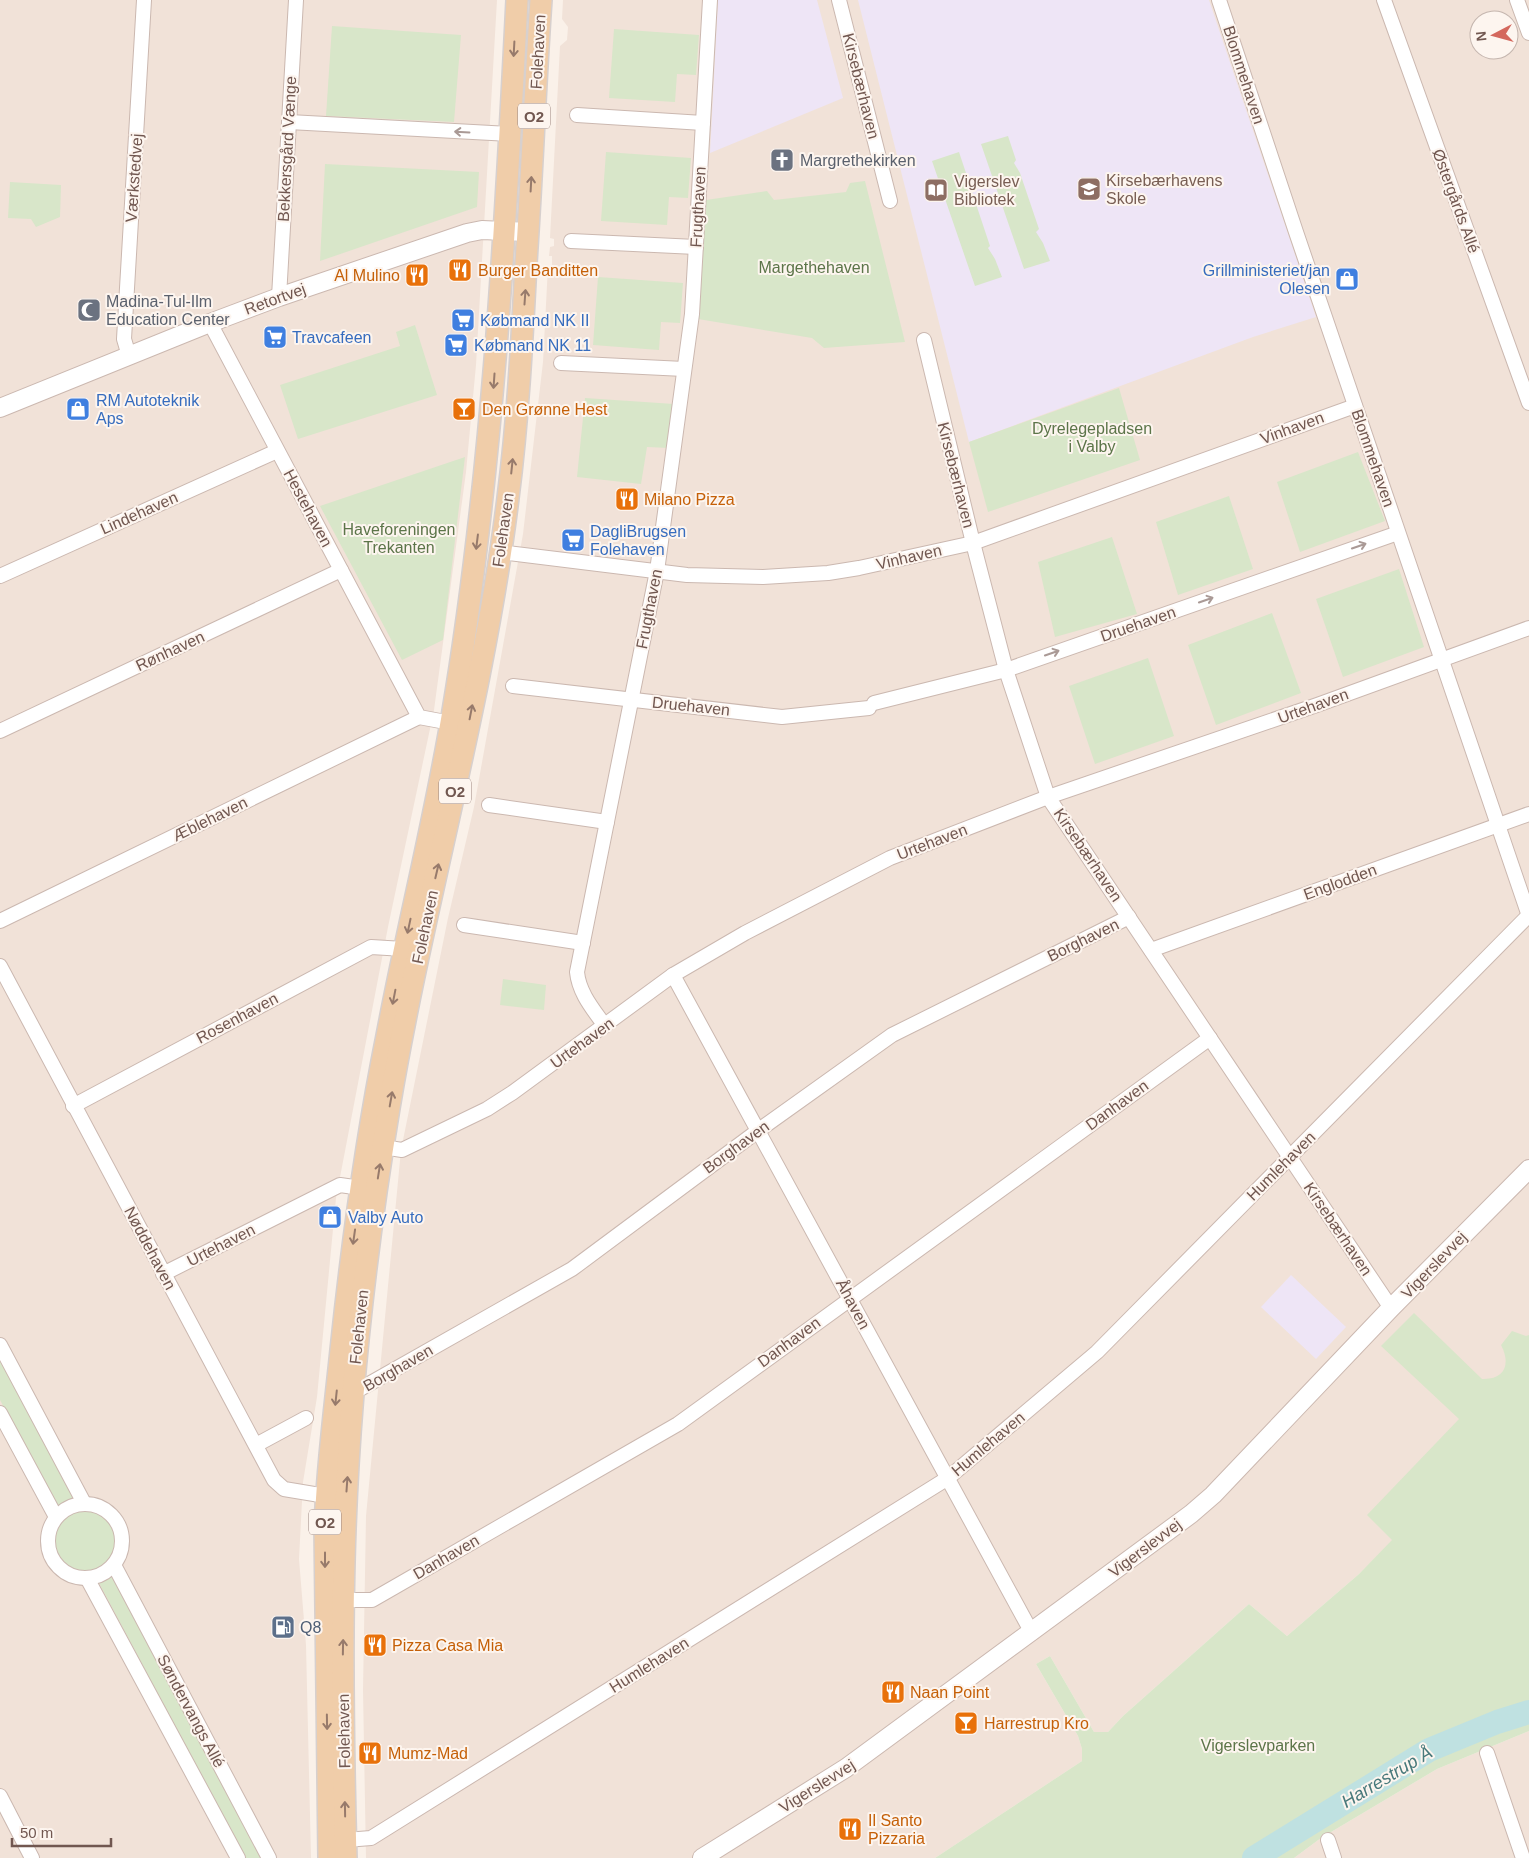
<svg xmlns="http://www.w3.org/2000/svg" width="1529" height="1858" viewBox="0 0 1529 1858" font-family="Arial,sans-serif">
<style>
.residential{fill:#f1e2d8;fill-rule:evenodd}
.education{fill:#eee5f6}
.green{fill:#d8e6c9}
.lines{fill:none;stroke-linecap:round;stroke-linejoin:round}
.river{stroke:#bfe1e1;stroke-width:24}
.minor-casing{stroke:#cbb8b0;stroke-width:16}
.tertiary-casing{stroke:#cbb8b0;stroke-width:20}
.primary-casing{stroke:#d7d0ce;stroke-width:24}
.minor{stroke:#fff;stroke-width:14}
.tertiary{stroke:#fff;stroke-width:18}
.primary{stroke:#f0cda9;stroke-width:21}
.oneway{stroke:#977a6b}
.oneway2{stroke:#aa9a96}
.labels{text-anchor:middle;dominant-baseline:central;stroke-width:4;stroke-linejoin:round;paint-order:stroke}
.shield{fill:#fdf5ef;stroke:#9b8680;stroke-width:1}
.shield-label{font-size:15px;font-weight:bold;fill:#715750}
.street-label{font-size:16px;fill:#715750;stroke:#fdf5ef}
.worship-label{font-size:16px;fill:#5b616d;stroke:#fdf5ef;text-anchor:start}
.education-label{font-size:16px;fill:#785e54;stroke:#fdf5ef;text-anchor:start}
.park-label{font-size:16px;fill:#5c7549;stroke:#fdf5ef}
.food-label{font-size:16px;fill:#c56008;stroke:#fdf5ef;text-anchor:start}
.shop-label{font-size:16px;fill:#366cbe;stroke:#fdf5ef;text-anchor:start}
.service-label{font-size:16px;fill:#4e5e75;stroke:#fdf5ef;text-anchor:start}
.water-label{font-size:18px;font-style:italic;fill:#48797b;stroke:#fdf5ef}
</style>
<rect width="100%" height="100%" fill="#faf1e9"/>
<g class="residential">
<polygon points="0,0 497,0 476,365 466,472 434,710 388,927 336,1198 317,1397 303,1482 299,1559 306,1645 311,1858 0,1858"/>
<path d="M563 0H1529V1408L1359 1574 1287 1636 1249 1604 1123 1716 1108 1732H1094L1050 1656 1036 1664 1078 1736 1082 1749V1761L935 1858H366L363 1690 366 1516 401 1150 448 918 474 807 523 534 543 362 548 266H552V256H549L550 247 554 246V239L550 238 560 46 567 40 568 27 562 19ZM1479 20H1509V50H1479Z"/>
<polygon points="1529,1731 1529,1858 1294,1858 1321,1838 1437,1769"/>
</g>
<g class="education">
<polygon points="718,0 817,0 843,98 710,153"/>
<polygon points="858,0 1209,0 1316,317 1253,337 969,442"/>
<polygon points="1291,1275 1346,1327 1316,1359 1261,1307"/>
</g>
<g class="green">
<polygon points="332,26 461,35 454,122 326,116"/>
<polygon points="614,29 699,35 696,75 677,74 675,102 609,98"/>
<polygon points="1008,136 1016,160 1014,163 1020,173 1039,229 1036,232 1043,243 1050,261 1024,269 981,144"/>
<polygon points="606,152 691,158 688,198 669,197 667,225 601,221"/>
<polygon points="959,152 967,176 964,179 971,189 990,246 988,248 995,259 1002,277 975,286 932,161"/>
<polygon points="325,164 479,172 477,207 320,261"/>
<polygon points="865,181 905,342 824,348 812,338 698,319 706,200 767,191 774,200 846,192 850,183"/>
<polygon points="10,182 61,185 60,217 36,227 31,219 8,218"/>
<polygon points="598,277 683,283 680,323 661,322 659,350 593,345"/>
<polygon points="415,325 437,395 298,439 280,385 400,346 396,332"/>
<polygon points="1119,388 1140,460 988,512 969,442"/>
<polygon points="585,398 674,404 669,448 647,447 641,484 577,477"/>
<polygon points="1358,452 1385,521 1300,552 1277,482"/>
<polygon points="465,457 443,640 402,660 320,506"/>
<polygon points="1229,496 1253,569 1178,595 1156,522"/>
<polygon points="1112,537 1137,614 1055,637 1038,562"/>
<polygon points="1399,569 1424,647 1343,677 1316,599"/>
<polygon points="1272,613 1301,693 1216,725 1188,645"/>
<polygon points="1148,658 1174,736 1095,764 1069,686"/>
<polygon points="503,979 546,985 544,1010 500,1005"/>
<path d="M1414 1313 1482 1379C1505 1380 1511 1364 1501 1345L1512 1331 1526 1336 1529 1335V1731L1437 1769 1321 1838 1294 1858H935L1082 1761V1749L1078 1736 1036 1664 1050 1656 1094 1732H1108L1123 1716 1249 1604 1287 1636 1359 1574 1392 1540 1367 1515 1459 1419 1381 1346Z"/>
<polygon points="0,1361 72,1493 72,1498 60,1505 57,1505 55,1501 0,1400"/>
<circle cx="86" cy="1541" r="31"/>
<polygon points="114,1575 265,1858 245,1858 99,1583"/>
</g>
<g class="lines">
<polyline class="river" points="1254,1858 1429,1750 1497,1722 1529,1712"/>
<g class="minor-casing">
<g id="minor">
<polyline points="839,0 890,201"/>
<polyline points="1219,0 1296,232 1529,916"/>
<polyline points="1384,0 1529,403"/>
<polyline points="1517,0 1529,33"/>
<polyline points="577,115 703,123"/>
<polyline points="289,122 510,134"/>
<polyline points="571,241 696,247"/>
<polyline points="279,297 296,0"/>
<polyline points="210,323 419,717 451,723"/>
<polyline points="924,340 973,543 1006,670 1048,797 1391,1308"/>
<polyline points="129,356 124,339 144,0"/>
<polyline points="561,363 684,369"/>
<polyline points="500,552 687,575 763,577 828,573 859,568 973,543 1355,406"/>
<polyline points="0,576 277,451"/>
<polyline points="513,686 782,717 869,708"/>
<polyline points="874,703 1006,670 1398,533"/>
<polyline points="0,731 341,570"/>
<polyline points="489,805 607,822"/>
<polyline points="0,921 419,717"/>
<polyline points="464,925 583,943"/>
<polyline points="1151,950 1529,814"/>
<polyline points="0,966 274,1480 284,1489 326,1496"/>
<polyline points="673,975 1032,1633"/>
<path d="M605 1026C593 1009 579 993 577 972L657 571 692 314 710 0"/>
<polyline points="73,1106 371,947 404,949"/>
<polyline points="383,1147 402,1150 487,1109 512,1093 673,975 745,933 890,858 1048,797 1317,705 1529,628"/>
<polyline points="163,1274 340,1185 361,1188"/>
<polyline points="0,1345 84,1503"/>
<polyline points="353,1393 572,1269 759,1130 892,1035 1129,917"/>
<polyline points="0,1413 56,1517"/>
<polyline points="256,1445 306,1418"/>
<circle cx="85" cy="1541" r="37"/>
<polyline points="114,1565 269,1858"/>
<polyline points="87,1578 238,1858"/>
<polyline points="343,1600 372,1600 678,1424 1210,1038"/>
<polyline points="1487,1753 1523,1858"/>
<polyline points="0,1796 32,1858"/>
<polyline points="346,1840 371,1838 948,1478 1097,1352 1529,915"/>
<polyline points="1328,1840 1334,1858"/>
</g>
</g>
<g class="tertiary-casing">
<g id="tertiary">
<polyline points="0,408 210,323 279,297 467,233 482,230 528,232"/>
<polyline points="702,1858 846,1768 1191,1514 1213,1495 1391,1308 1529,1169"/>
</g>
</g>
<g class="primary-casing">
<g id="primary">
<path d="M329 1858 325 1527C327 1468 335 1409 341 1350 352 1245 366 1140 387 1036 407 929 434 824 452 717 492 480 505 240 517 0"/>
<path d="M346 1858C343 1748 341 1638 345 1529 350 1387 366 1247 389 1108 423 903 483 704 508 498 518 420 522 341 526 263 532 175 535 88 541 0"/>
</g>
</g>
<use href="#minor" class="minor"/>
<use href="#tertiary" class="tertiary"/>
<use href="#primary" class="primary"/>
</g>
<defs><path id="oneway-shaft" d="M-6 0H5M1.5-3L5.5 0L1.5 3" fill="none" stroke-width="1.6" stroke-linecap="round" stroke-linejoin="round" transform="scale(1.25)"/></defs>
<g class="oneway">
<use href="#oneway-shaft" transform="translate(514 49) rotate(93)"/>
<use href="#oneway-shaft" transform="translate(531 184) rotate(-87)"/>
<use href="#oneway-shaft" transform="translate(525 297) rotate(-86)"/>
<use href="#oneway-shaft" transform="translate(494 381) rotate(94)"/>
<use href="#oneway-shaft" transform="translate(512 466) rotate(-84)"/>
<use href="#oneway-shaft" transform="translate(477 542) rotate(97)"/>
<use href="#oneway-shaft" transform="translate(471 712) rotate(-79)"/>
<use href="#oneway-shaft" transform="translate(437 871) rotate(-77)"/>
<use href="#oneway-shaft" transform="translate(409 926) rotate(102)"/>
<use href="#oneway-shaft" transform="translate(394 997) rotate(101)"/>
<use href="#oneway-shaft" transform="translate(391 1099) rotate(-80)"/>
<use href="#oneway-shaft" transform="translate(379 1171) rotate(-81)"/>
<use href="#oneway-shaft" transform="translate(354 1237) rotate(98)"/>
<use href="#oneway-shaft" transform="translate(336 1398) rotate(96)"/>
<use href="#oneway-shaft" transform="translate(347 1484) rotate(-86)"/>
<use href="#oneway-shaft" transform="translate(325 1560) rotate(90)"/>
<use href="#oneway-shaft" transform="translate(343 1647) rotate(-89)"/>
<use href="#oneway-shaft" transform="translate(327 1722) rotate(89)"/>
<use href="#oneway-shaft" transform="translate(345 1809) rotate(-91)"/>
</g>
<g class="oneway2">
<use href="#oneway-shaft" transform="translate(462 132) rotate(-177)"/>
<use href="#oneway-shaft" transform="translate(1359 546) rotate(-19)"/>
<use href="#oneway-shaft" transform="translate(1206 600) rotate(-19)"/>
<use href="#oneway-shaft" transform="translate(1052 653) rotate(-19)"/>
</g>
<defs>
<g id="church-square" transform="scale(1.25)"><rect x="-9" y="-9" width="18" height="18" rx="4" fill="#6b7280" stroke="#fdf5ef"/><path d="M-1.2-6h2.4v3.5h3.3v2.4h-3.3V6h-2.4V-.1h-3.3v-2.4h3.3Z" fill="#fff"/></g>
<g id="school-square" transform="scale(1.25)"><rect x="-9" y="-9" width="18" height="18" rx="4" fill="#8d6e63" stroke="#fdf5ef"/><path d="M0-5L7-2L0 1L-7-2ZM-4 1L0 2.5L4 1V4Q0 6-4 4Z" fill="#fff"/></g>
<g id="library-square" transform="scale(1.25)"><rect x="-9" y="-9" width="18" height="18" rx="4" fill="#8d6e63" stroke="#fdf5ef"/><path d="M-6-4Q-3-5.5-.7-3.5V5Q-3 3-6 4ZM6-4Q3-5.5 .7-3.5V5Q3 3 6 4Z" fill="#fff"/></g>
<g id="restaurant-square" transform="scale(1.25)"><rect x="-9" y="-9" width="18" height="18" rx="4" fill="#e8710a" stroke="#fdf5ef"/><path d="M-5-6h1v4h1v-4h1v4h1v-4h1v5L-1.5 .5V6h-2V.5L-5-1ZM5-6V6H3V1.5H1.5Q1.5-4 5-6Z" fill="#fff"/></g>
<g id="shop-square" transform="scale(1.25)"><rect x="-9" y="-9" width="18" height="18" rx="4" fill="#3f7fe0" stroke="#fdf5ef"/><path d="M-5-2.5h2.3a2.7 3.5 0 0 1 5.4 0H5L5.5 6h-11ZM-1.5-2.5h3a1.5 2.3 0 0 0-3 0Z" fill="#fff"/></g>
<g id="mosque-square" transform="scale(1.25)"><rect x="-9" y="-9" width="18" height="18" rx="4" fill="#6b7280" stroke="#fdf5ef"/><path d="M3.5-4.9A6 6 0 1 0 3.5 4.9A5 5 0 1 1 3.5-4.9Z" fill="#fff"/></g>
<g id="supermarket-square" transform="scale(1.25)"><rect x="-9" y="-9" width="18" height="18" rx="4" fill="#3f7fe0" stroke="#fdf5ef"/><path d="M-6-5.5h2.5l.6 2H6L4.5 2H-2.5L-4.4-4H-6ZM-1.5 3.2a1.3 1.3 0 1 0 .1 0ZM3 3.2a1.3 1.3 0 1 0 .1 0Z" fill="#fff"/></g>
<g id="bar-square" transform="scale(1.25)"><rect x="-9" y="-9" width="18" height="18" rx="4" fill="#e8710a" stroke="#fdf5ef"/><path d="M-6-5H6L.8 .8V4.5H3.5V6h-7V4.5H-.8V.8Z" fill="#fff"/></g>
<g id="fuel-square" transform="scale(1.25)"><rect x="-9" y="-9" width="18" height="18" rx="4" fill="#5c6f8a" stroke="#fdf5ef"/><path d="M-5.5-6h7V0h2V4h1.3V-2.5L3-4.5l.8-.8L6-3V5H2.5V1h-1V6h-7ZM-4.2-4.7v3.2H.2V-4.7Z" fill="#fff"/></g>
</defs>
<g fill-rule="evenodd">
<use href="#church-square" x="782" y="160"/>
<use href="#school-square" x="1089" y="189"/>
<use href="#library-square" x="936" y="190"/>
<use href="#restaurant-square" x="460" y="270"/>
<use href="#restaurant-square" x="417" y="275"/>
<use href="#shop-square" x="1347" y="279"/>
<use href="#mosque-square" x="89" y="310"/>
<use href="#supermarket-square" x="463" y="320"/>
<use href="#supermarket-square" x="275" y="337"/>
<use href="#supermarket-square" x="456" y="345"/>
<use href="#shop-square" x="78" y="409"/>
<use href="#bar-square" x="464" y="409"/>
<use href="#restaurant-square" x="627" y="499"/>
<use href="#supermarket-square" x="573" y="540"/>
<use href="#shop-square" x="330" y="1217"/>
<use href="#fuel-square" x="283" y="1627"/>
<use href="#restaurant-square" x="375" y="1645"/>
<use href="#restaurant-square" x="893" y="1692"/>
<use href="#bar-square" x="966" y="1723"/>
<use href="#restaurant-square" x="370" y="1753"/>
<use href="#restaurant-square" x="850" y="1829"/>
</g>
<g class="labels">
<g class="shield">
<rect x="518" y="103.5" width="32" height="25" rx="4"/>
<rect x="439" y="778.5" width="32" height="25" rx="4"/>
<rect x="309" y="1509.5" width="32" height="25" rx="4"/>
</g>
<g class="shield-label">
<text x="534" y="116">O2</text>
<text x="455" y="791">O2</text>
<text x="325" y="1522">O2</text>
</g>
<g class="street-label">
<text transform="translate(538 52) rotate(-87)">Folehaven</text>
<text transform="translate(1244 75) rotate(72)">Blommehaven</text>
<text transform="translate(861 86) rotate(76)">Kirsebærhaven</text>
<text transform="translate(287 149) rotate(-87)">Bekkersgård Vænge</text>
<text transform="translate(134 178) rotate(-86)">Værkstedvej</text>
<text transform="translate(1456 201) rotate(70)">Østergårds Allé</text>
<text transform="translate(698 207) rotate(-87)">Frugthaven</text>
<text transform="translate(275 299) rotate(-20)">Retortvej</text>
<text transform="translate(1292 428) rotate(-20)">Vinhaven</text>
<text transform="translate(1373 458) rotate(71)">Blommehaven</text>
<text transform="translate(956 475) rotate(76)">Kirsebærhaven</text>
<text transform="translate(308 508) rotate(62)">Hestehaven</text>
<text transform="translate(139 513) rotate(-24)">Lindehaven</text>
<text transform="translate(503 530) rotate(-82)">Folehaven</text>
<text transform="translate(909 557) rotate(-13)">Vinhaven</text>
<text transform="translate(649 609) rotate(-79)">Frugthaven</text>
<text transform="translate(1138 624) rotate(-19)">Druehaven</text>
<text transform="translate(170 651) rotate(-25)">Rønhaven</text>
<text transform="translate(691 706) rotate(6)">Druehaven</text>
<text transform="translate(1313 706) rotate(-20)">Urtehaven</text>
<text transform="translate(210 819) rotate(-26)">Æblehaven</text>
<text transform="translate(932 842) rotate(-21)">Urtehaven</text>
<text transform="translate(1088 855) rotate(56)">Kirsebærhaven</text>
<text transform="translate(1340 882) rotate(-20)">Englodden</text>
<text transform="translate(425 927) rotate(-78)">Folehaven</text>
<text transform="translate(1083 940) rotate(-26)">Borghaven</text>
<text transform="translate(237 1018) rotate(-28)">Rosenhaven</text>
<text transform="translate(582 1043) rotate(-36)">Urtehaven</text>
<text transform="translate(1117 1105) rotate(-36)">Danhaven</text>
<text transform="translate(736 1147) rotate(-36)">Borghaven</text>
<text transform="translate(1281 1166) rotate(-45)">Humlehaven</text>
<text transform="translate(1338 1229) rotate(56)">Kirsebærhaven</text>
<text transform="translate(221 1245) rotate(-27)">Urtehaven</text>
<text transform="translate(150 1248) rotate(62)">Nøddehaven</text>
<text transform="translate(1434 1265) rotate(-46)">Vigerslevvej</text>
<text transform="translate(853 1304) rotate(62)">Åhaven</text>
<text transform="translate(359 1327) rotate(-84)">Folehaven</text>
<text transform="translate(789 1342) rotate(-36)">Danhaven</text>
<text transform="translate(398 1368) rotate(-30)">Borghaven</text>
<text transform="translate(988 1444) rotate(-40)">Humlehaven</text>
<text transform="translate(1145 1548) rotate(-37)">Vigerslevvej</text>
<text transform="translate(446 1557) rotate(-30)">Danhaven</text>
<text transform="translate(649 1665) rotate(-32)">Humlehaven</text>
<text transform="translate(191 1711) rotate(62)">Søndervangs Allé</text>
<text transform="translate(344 1731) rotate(-91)">Folehaven</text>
<text transform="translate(817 1786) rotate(-32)">Vigerslevvej</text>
</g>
<g class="worship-label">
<text x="800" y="160">Margrethekirken</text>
<text x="106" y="301">Madina-Tul-Ilm<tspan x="106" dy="18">Education Center</tspan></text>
</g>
<g class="education-label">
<text x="1106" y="180">Kirsebærhavens<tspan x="1106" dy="18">Skole</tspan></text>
<text x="954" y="181">Vigerslev<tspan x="954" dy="18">Bibliotek</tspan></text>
</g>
<g class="park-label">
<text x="814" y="267">Margethehaven</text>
<text x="1092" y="428">Dyrelegepladsen<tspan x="1092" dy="18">i Valby</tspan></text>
<text x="399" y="529">Haveforeningen<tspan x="399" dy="18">Trekanten</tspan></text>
<text x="1258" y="1745">Vigerslevparken</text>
</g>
<g class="food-label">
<text x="478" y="270">Burger Banditten</text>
<text x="400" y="275" text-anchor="end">Al Mulino</text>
<text x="482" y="409">Den Grønne Hest</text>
<text x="644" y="499">Milano Pizza</text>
<text x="392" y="1645">Pizza Casa Mia</text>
<text x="910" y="1692">Naan Point</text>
<text x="984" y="1723">Harrestrup Kro</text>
<text x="388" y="1753">Mumz-Mad</text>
<text x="868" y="1820">Il Santo<tspan x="868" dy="18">Pizzaria</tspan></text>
</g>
<g class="shop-label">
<text x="1330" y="270" text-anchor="end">Grillministeriet/jan<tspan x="1330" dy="18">Olesen</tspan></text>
<text x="480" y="320">Købmand NK II</text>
<text x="292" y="337">Travcafeen</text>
<text x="474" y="345">Købmand NK 11</text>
<text x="96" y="400">RM Autoteknik<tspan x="96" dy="18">Aps</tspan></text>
<text x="590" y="531">DagliBrugsen<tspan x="590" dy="18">Folehaven</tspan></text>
<text x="348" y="1217">Valby Auto</text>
</g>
<g class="service-label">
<text x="300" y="1627">Q8</text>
</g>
<g class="water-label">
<text transform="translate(1387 1777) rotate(-31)">Harrestrup Å</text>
</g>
</g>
<g transform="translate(1494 35) rotate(264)"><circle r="24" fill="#fdf5ef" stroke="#c5b6af"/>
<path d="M0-4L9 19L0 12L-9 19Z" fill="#d4685d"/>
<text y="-8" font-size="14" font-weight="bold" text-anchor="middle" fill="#715750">N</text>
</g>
<path d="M12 1838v8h99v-8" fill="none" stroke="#715750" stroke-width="2.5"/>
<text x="20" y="1838" font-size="15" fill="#715750" stroke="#fdf5ef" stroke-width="4" paint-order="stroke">50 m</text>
</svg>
